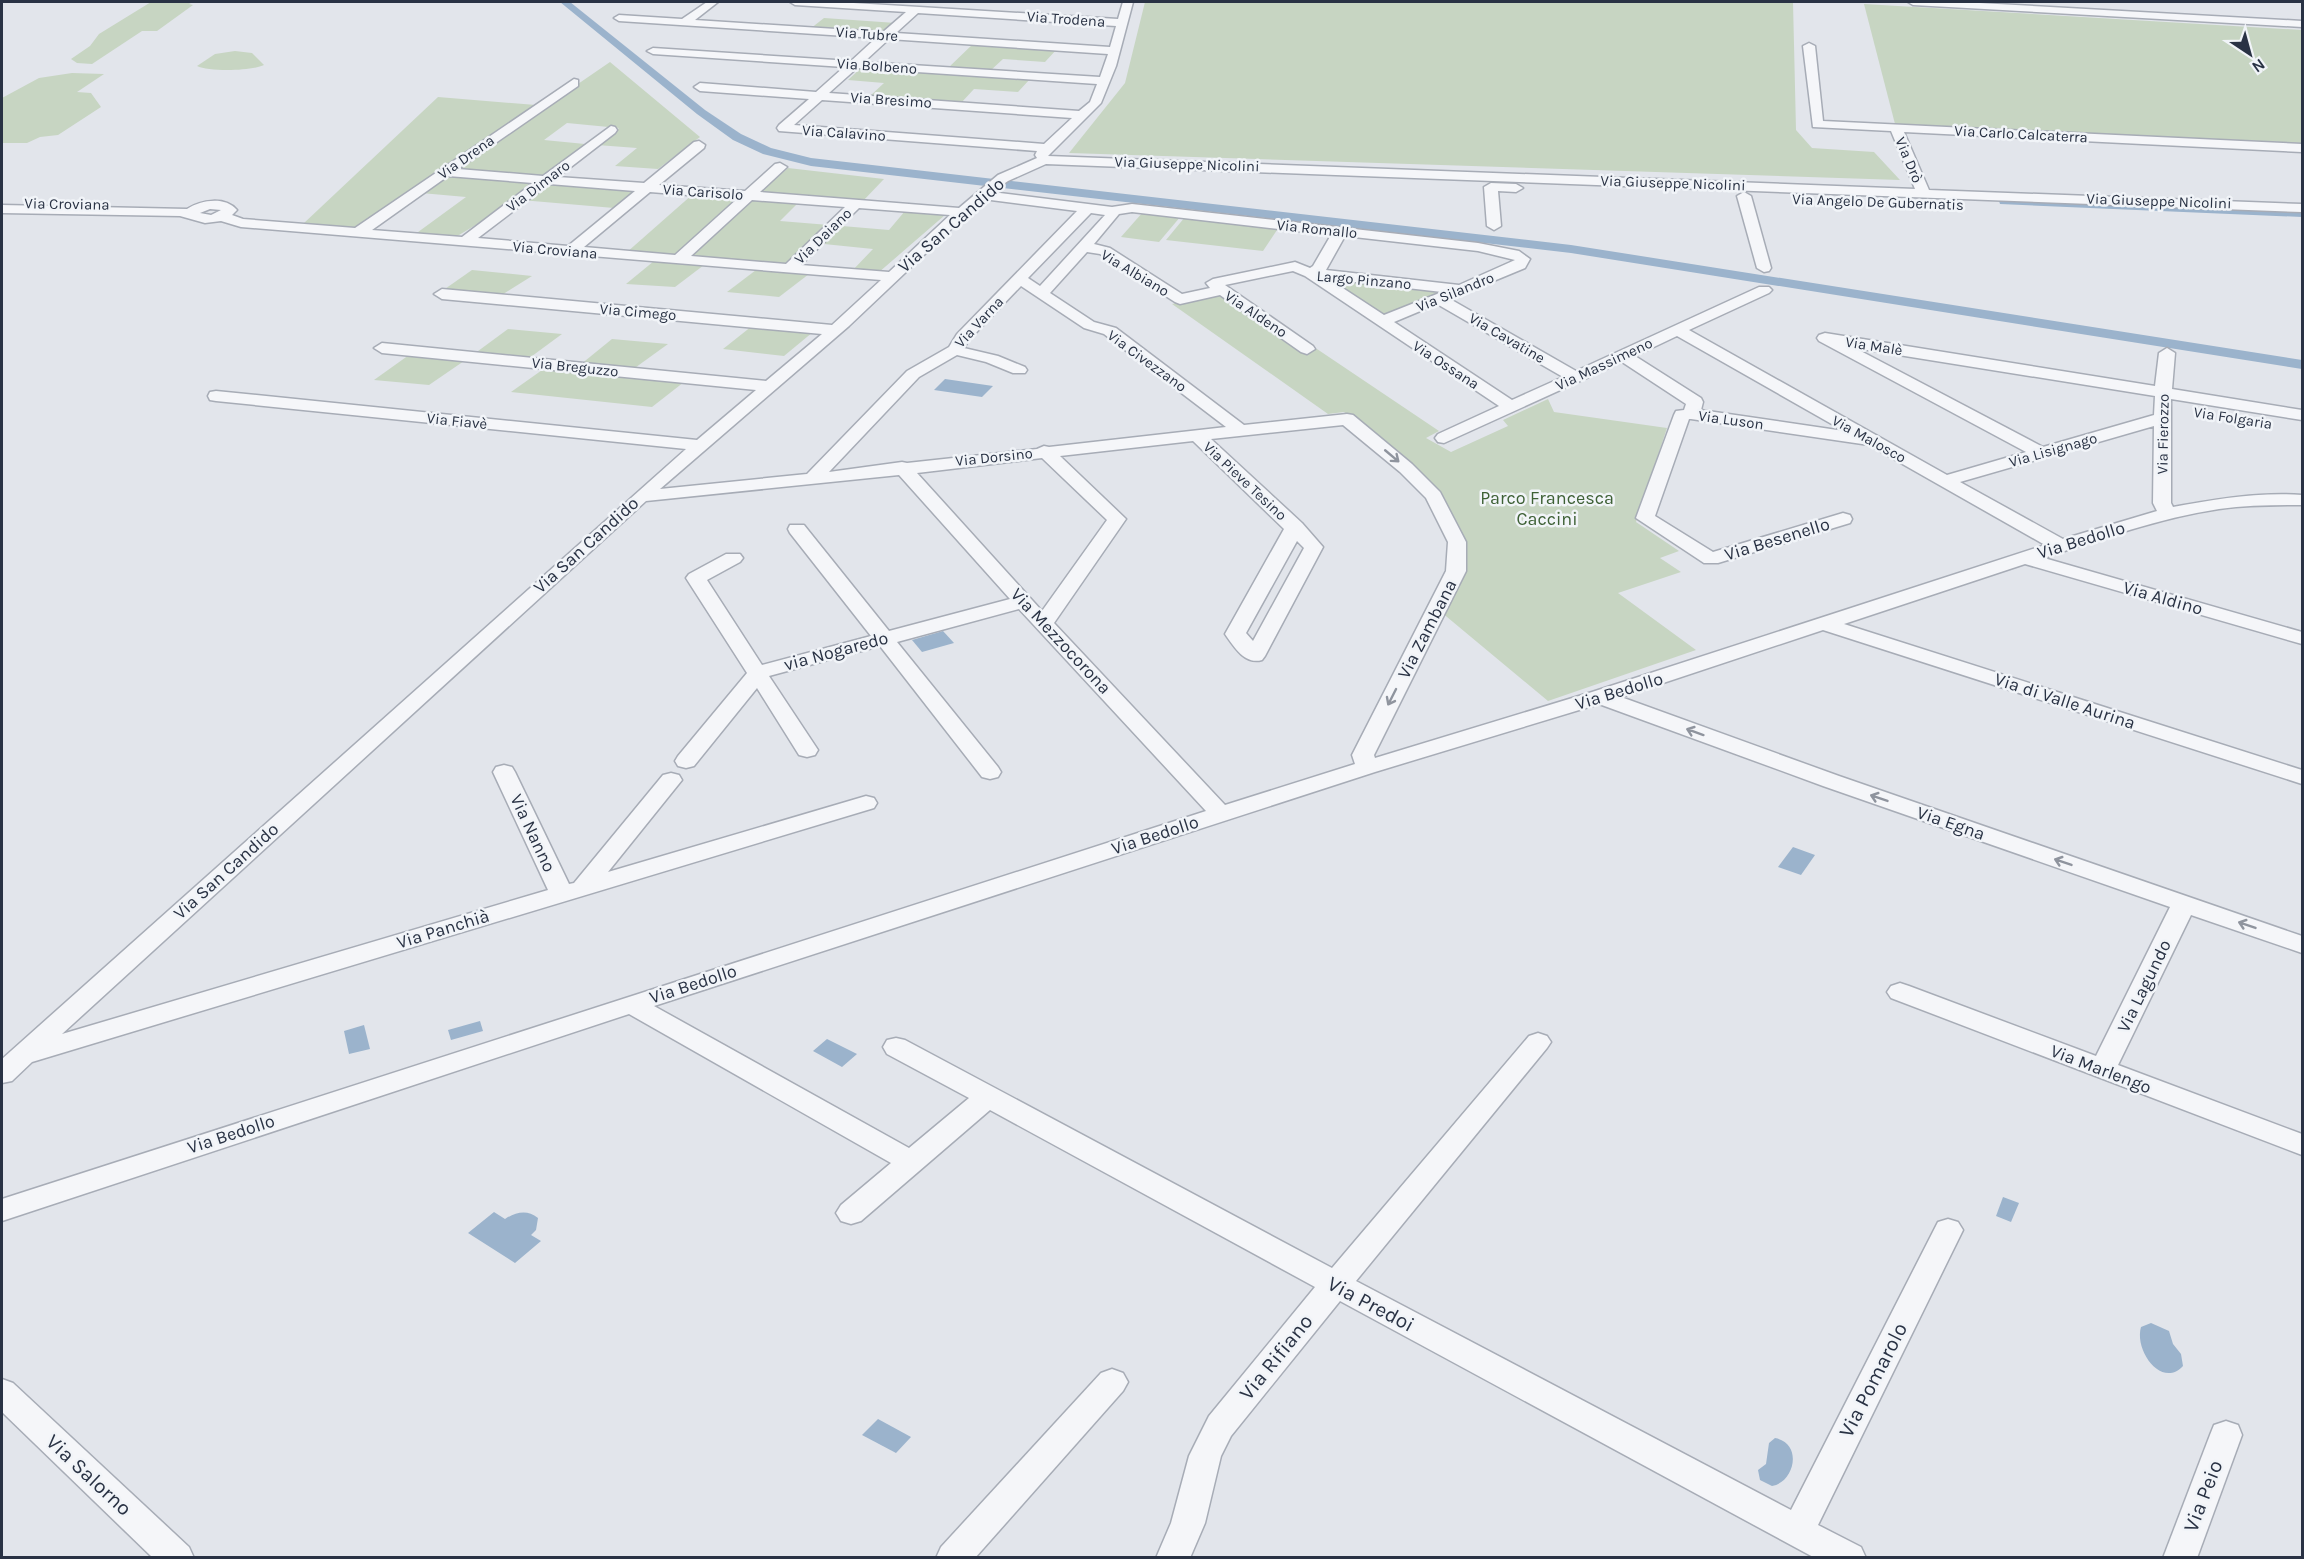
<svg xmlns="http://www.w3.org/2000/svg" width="2304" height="1559" viewBox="0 0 2304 1559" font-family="Karla,sans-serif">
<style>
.green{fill:#c7d5c2}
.water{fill:#9bb3cc}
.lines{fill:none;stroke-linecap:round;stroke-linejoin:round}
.canal{fill:#9bb3cc;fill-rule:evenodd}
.street-casing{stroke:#a7acb6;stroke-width:3}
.street{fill:#f5f6f9;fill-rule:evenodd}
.oneway{stroke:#8f949e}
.labels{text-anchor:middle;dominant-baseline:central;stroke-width:5;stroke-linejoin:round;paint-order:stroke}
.far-street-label{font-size:15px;fill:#293244;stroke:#f1f4f8}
.street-label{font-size:18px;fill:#293244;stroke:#f1f4f8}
.park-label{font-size:18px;fill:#3d6035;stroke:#f1f4f8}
.near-street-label{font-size:21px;fill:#293244;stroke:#f1f4f8}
</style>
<rect width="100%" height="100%" fill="#e2e5eb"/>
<g class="green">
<polygon points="151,2 193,2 189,4 193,5 157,31 142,31 92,64 77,63 71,59 90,46 99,34"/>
<polygon points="1145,2 1793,2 1796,130 1812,148 1874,152 1900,180 1069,153 1125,83"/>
<polygon points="1864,4 2302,30 2302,143 1895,124"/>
<polygon points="824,18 896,23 883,34 810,29"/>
<polygon points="974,43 1057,49 1045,62 1003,59 990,71 948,68"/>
<path d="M235 51 252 53 264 65C252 71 209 72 197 66L215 54Z"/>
<polygon points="610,62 700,137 658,169 615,166 637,148 597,145 619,128 567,123 544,140 585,144 540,178 451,171"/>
<polygon points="861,68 1030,79 1018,92 974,89 961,103 870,96 884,83 848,80"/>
<polygon points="72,73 104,74 77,92 91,93 101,107 58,135 40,137 27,143 2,143 2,98 39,78"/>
<polygon points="438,97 536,105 354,229 303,224"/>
<polygon points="788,168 884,179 862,202 759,193"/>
<polygon points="446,175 534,182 484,220 454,238 414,235 466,197 421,193"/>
<polygon points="545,182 638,189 614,208 521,200"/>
<polygon points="693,194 742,197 677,256 626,253"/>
<polygon points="753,199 799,202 780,221 829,225 787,266 687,258"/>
<polygon points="905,211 945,215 878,273 852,271 873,249 824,244 842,226 889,230"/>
<polygon points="1143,212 1181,216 1159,242 1121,237"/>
<polygon points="1185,217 1279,227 1263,251 1166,240"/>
<polygon points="654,261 704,265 675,287 626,284"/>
<polygon points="472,270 532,276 500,296 442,291"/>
<polygon points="756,270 809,274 779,297 727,292"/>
<polygon points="1321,276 1449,291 1383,316"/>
<polygon points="1221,295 1307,351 1317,349 1439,431 1426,438 1451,452 1508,426 1503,420 1548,399 1554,412 1667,428 1636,522 1679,551 1660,558 1681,572 1618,593 1696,650 1548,701 1441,612 1463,573 1413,470 1344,412 1328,414 1172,304 1209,296"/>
<polygon points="752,326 813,332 784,356 723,349"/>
<polygon points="508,329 562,334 528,359 474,354"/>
<polygon points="612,339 668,344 632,370 580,365"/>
<polygon points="409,355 464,361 429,385 374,380"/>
<polygon points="545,368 684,382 652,407 511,392"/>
</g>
<g class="water">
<polygon points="945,379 993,386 982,397 934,390"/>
<polygon points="943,631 954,643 922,652 912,640"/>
<polygon points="1793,847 1815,855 1801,875 1778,867"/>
<polygon points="480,1021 483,1031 451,1040 448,1030"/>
<polygon points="364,1025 370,1049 349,1054 344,1031"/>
<polygon points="827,1039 857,1054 842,1067 813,1051"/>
<polygon points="2003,1197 2019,1203 2011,1222 1996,1216"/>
<path d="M494 1212 505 1219C516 1212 527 1209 538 1218L536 1230 531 1235 541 1241 515 1263 468 1233Z"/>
<path d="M2151 1323 2169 1331 2173 1344 2181 1354 2183 1366C2162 1389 2134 1351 2141 1327Z"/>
<polygon points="878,1419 911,1437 896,1453 862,1435"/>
<path d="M1775 1438C1803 1443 1795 1482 1772 1486L1760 1480 1758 1470 1766 1464 1769 1443Z"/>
</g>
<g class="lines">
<g class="canal">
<polygon points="560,2 570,2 705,110 741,134 771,148 811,158 1571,245 2302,360 2302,369 1571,253 811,166 763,154 733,140 697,114"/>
<polygon points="2005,197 2302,209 2302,217 2000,204 1999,201 2000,198"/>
</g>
<g class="street-casing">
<g id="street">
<path d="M707 2H718L695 20 883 32 906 12 795 5 790 2H837L1118 19 1123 2H1133L1116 66 1101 103 1048 156 1915 189 1891 131 1813 127 1803 46 1809 43 1815 46 1823 121 2302 144V152L1904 132 1929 190 2302 204V212L1046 164 1008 181 992 192 1112 207 1132 204 1478 243 1519 251 1530 259 1525 268 1450 299 1576 371 1759 287H1769L1772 290 1769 293 1689 330 1947 475 2026 452 1819 341 1817 338 1819 335 1825 333 2155 386 2159 353 2167 348 2175 353 2172 389 2302 410V420L2171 399V503L2173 507C2216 499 2259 492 2302 495V505C2275 505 2247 505 2219 509 2159 518 2101 539 2044 558L2302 632V644L2025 564 1844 624 2302 770V784L1823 630 1621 697 1839 776 2302 936V953L2191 915 2118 1065 2302 1134V1155L1891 998 1887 992 1891 986 1900 983 1909 986 2096 1056 2170 907 1823 786 1599 704 1375 772 654 1006 909 1148 969 1098 887 1054 883 1047 887 1040 896 1038 905 1040 1332 1268 1529 1036 1538 1033 1547 1036 1551 1042 1547 1048 1356 1281 1791 1510 1938 1222 1948 1219 1958 1222 1963 1230 1818 1525 1861 1547 1866 1558H1815L1340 1301 1231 1436 1221 1456 1205 1523 1190 1558H1156L1171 1523 1189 1456 1209 1416 1315 1287 990 1110 861 1221 851 1224 841 1221 836 1213 841 1205 891 1163 629 1014 2 1221V1199L1206 811 1019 609 897 642 998 767 1001 772 998 777 990 779 982 777 880 646 769 676 818 750 815 755 807 757 799 755 757 688 694 766 686 768 678 766 675 761 678 756 747 673 686 578 689 574 726 554H740L743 558 740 562 707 580 762 665 871 636 790 533 788 529 790 525H804L889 631 1010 599 899 475 646 501 62 1034 548 890 493 772 496 767 504 765 512 767 515 772 569 884 574 883 663 775 671 773 679 775 682 780 608 872 866 796 874 798 877 803 874 808 32 1062 12 1081 2 1083V1059L686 449 216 401 210 400 208 396 210 392 216 391 697 440 756 390 382 353 374 348 382 343 766 381 822 334 442 299 434 294 442 289 832 325 881 280 241 227 221 221 205 223 180 216 2 213V205L187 209C201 200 225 196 237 210L232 215 243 219 355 228 574 79 578 80V86L458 169 543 176 611 126 615 127 617 130 615 133 558 177 644 183 694 142 699 141 705 145 704 148 659 185 745 191 775 164 780 163 787 167 760 192 959 208 998 175 1037 158 1035 155 1037 151 779 131 777 128 779 125 809 99 700 91 694 87 700 83 816 92 844 67 653 54 647 51 653 48 851 61 876 38 619 21 614 18 619 15 682 19ZM918 13 1116 26 1110 47 896 33ZM889 39 1108 54 1100 77 864 62ZM857 68 1097 84 1090 102 1079 111 829 93ZM822 100 1072 118 1044 144 794 125ZM448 176 533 183 462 237 372 230ZM549 184 635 191 568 246 478 238ZM650 192 737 199 675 255 584 247ZM983 199 1077 211 957 334 949 347 907 371 807 474 660 489 849 326ZM752 200 845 207 786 264 691 256ZM859 208 950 215 889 272 801 265ZM210 209 221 210 211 215 200 213ZM1132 212 1331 235 1313 266 1310 268 1295 262 1213 279 1206 283 1210 288 1182 294 1110 248 1094 244 1119 214ZM1091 213 1105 215 1040 286 1028 278ZM1345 236 1478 251 1515 260 1459 285 1326 270ZM1087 252 1100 254 1175 302 1180 304 1220 295 1301 352 1307 354 1315 349 1313 346 1225 285 1293 271 1305 276 1499 406 1438 434 1435 438 1438 442 1444 443 1622 362 1686 404 1684 410 1676 411 1674 415 1636 518 1704 563H1718L1850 523 1852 519 1850 515 1843 513 1713 552 1655 516 1689 419H1691L1869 445 2045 545 1592 692 1375 758 1374 755 1466 571V542L1440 492 1412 464 1353 415 1347 414 1244 425 1116 328 1094 322 1050 293ZM1329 279 1442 292 1384 315ZM1021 286 1084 328 1104 334 1226 427 1049 447 1044 446 1037 449 907 463 902 462 829 472 919 377 957 355 986 362 1013 373H1025L1027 370 1025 367 998 356 964 348 969 340ZM1437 304 1563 377 1512 400 1394 322ZM1677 336 1844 431 1701 410 1703 402 1701 398 1635 356ZM1855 348 2155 396 2154 415 2043 447ZM1343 425 1400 472 1426 498 1448 542 1446 571 1352 755 1355 764 1225 805 1054 623 1126 519 1060 456 1193 441 1284 529 1225 634C1234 647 1245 665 1262 660L1265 656 1323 547 1302 523 1211 439ZM2154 426 2153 503 2157 511 2063 539 1960 482ZM1042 458 1107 520 1042 611 917 473ZM1297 541 1304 548 1253 641 1246 633Z"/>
<polygon points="1908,2 1961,2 2302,21 2302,27 1913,5"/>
<polygon points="1491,183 1516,184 1523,188 1516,192 1498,191 1501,226 1494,230 1487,226 1484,187"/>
<polygon points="1744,192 1751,196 1771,268 1769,271 1764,272 1757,268 1737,196"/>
<polygon points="1112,1369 1123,1373 1128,1382 1123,1391 975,1558 936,1558 941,1547 1101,1373"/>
<polygon points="2,1379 13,1383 189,1547 194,1558 153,1558 2,1412"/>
<polygon points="2226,1421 2238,1425 2242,1435 2197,1558 2163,1558 2210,1435 2214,1425"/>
</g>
</g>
<use href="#street" class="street"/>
</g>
<defs><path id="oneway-shaft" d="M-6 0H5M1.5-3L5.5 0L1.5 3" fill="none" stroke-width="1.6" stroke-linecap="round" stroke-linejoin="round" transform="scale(1.5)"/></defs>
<g class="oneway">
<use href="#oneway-shaft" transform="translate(1392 456) rotate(40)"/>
<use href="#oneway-shaft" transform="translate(1392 697) rotate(117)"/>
<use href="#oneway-shaft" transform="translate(1695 732) rotate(-160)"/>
<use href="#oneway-shaft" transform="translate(1879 798) rotate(-161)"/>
<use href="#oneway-shaft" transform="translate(2063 862) rotate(-161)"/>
<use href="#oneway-shaft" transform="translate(2247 925) rotate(-161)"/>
</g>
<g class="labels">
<g class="far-street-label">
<text transform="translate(1066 19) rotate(4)">Via Trodena</text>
<text transform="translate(867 34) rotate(4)">Via Tubre</text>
<text transform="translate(877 66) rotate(4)">Via Bolbeno</text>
<text transform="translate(891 100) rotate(4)">Via Bresimo</text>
<text transform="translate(844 133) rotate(4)">Via Calavino</text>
<text transform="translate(2021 134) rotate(3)">Via Carlo Calcaterra</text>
<text transform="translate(466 157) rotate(-35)">Via Drena</text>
<text transform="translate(1909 160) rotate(67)">Via Drò</text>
<text transform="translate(1187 164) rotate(2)">Via Giuseppe Nicolini</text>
<text transform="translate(1673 183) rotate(2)">Via Giuseppe Nicolini</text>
<text transform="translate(538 186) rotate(-37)">Via Dimaro</text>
<text transform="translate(703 192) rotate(4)">Via Carisolo</text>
<text transform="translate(2159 201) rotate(2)">Via Giuseppe Nicolini</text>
<text transform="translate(1878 202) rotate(2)">Via Angelo De Gubernatis</text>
<text transform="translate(67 204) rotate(1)">Via Croviana</text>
<text transform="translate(1317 229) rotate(6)">Via Romallo</text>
<text transform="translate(823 236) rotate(-44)">Via Daiano</text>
<text transform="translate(555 250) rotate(5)">Via Croviana</text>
<text transform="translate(1135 273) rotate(31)">Via Albiano</text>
<text transform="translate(1364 280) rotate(5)">Largo Pinzano</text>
<text transform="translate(1455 292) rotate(-22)">Via Silandro</text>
<text transform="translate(638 312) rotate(5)">Via Cimego</text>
<text transform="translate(1256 314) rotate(34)">Via Aldeno</text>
<text transform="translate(979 322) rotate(-47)">Via Varna</text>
<text transform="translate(1507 338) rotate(30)">Via Cavatine</text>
<text transform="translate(1874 346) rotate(9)">Via Malè</text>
<text transform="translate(1147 361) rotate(36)">Via Civezzano</text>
<text transform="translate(1604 364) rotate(-25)">Via Massimeno</text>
<text transform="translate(1446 365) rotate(33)">Via Ossana</text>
<text transform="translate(575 367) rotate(6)">Via Breguzzo</text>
<text transform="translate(2233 418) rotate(9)">Via Folgaria</text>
<text transform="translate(1731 420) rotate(8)">Via Luson</text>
<text transform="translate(457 421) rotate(6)">Via Fiavè</text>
<text transform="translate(2163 434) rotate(-89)">Via Fierozzo</text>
<text transform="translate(1869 439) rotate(29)">Via Malosco</text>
<text transform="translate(2053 450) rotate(-16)">Via Lisignago</text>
<text transform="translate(994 457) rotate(-6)">Via Dorsino</text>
<text transform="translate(1245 481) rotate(43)">Via Pieve Tesino</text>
</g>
<g class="street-label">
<text transform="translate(951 225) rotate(-41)">Via San Candido</text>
<text transform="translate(1777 539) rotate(-17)">Via Besenello</text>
<text transform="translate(2081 540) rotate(-17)">Via Bedollo</text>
<text transform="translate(586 545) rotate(-42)">Via San Candido</text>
<text transform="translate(2163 598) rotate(16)">Via Aldino</text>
<text transform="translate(1427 629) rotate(-63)">Via Zambana</text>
<text transform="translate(1061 641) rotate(47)">Via Mezzocorona</text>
<text transform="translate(836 651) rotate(-15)">via Nogaredo</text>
<text transform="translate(1619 691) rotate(-17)">Via Bedollo</text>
<text transform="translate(2065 701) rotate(18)">Via di Valle Aurina</text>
<text transform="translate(1951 823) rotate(19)">Via Egna</text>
<text transform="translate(533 833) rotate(65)">Via Nanno</text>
<text transform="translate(1155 835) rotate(-18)">Via Bedollo</text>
<text transform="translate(226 871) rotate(-42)">Via San Candido</text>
<text transform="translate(443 929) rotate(-17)">Via Panchià</text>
<text transform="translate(693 984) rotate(-18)">Via Bedollo</text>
<text transform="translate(2144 986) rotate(-64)">Via Lagundo</text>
<text transform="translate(2101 1069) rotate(21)">Via Marlengo</text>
<text transform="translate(231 1134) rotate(-18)">Via Bedollo</text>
</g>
<g class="park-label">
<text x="1547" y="498">Parco Francesca<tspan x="1547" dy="21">Caccini</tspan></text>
</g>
<g class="near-street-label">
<text transform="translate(1371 1304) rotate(28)">Via Predoi</text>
<text transform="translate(1276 1357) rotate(-51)">Via Rifiano</text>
<text transform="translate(1873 1380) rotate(-63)">Via Pomarolo</text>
<text transform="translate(89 1475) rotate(43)">Via Salorno</text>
<text transform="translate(2203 1496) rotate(-69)">Via Peio</text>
</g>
</g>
<rect width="2304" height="1559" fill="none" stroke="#293244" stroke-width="6"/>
<g transform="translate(2250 54) rotate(144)" stroke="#f1f4f8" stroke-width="4.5" paint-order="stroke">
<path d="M0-4.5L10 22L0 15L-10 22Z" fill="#293244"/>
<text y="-9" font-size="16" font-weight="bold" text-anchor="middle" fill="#293244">N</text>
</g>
</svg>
